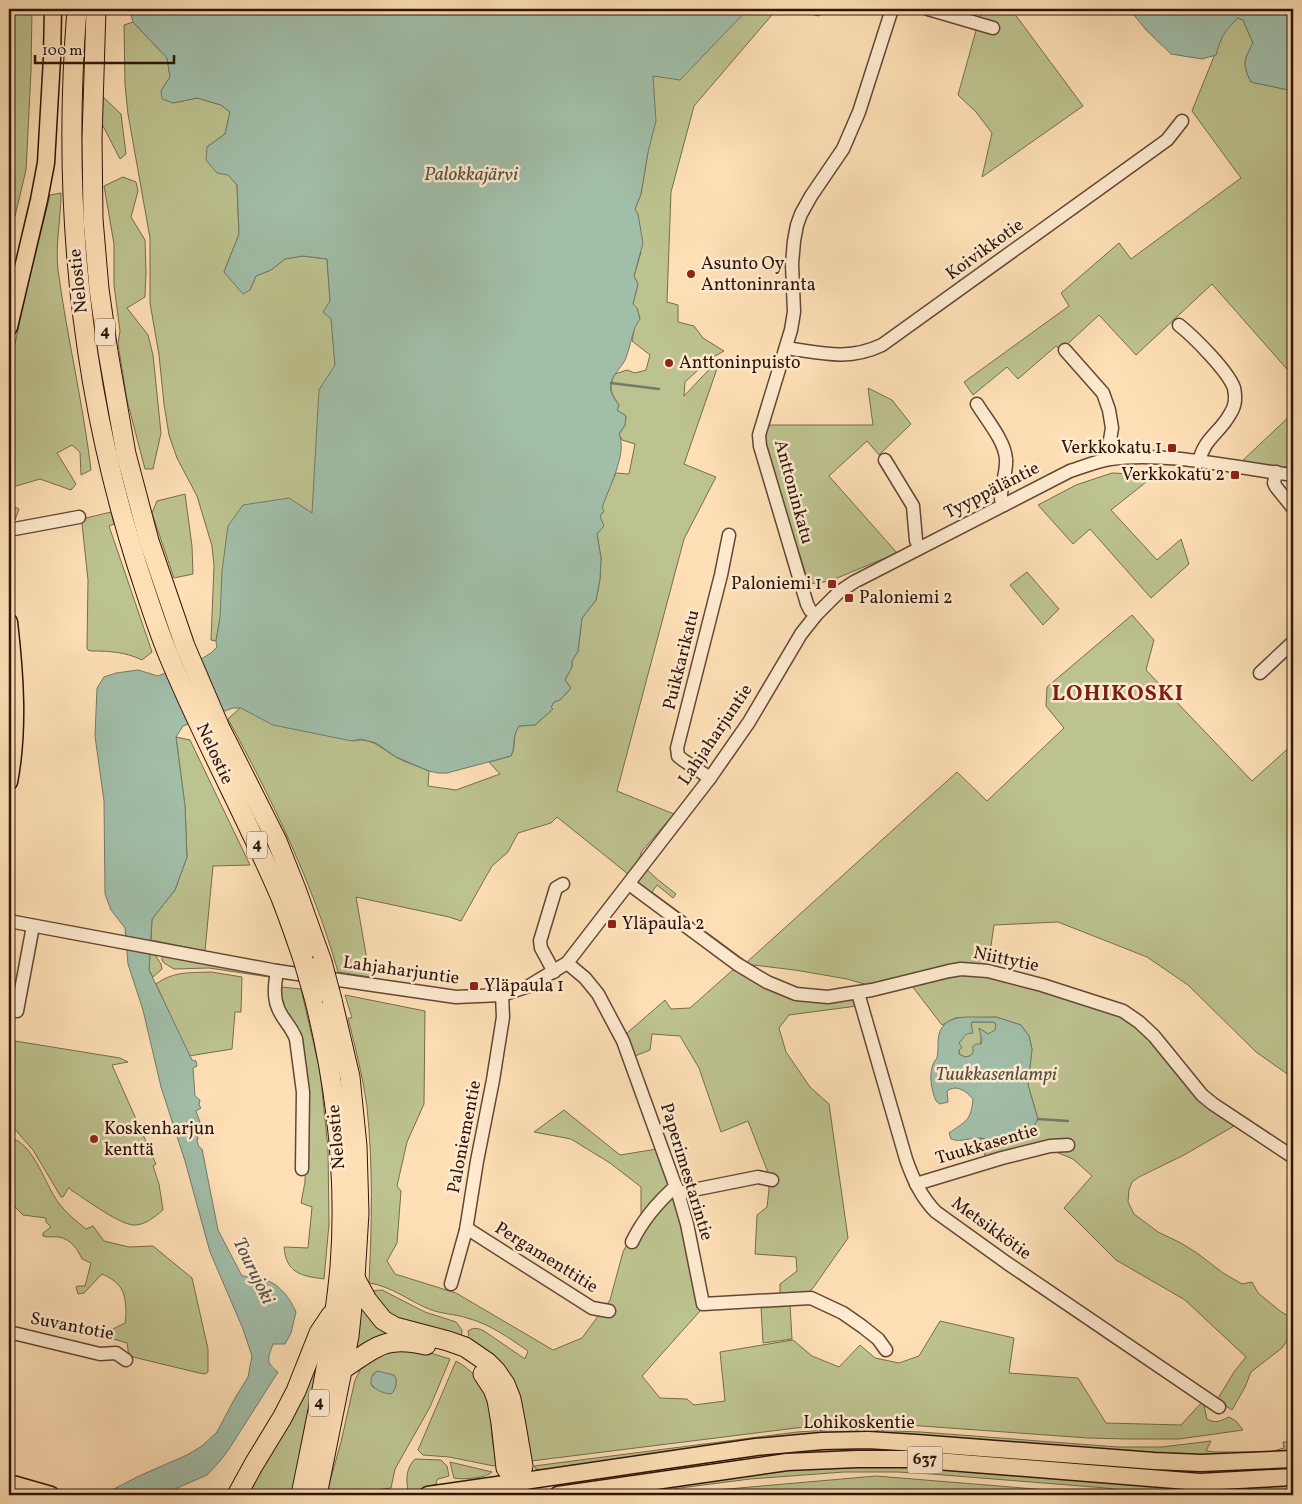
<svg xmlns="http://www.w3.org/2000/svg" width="1302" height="1504" viewBox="0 0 1302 1504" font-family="Vollkorn,serif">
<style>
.green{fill:#bdc390;stroke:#766c4d;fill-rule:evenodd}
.water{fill:#a1bea9;stroke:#737a69;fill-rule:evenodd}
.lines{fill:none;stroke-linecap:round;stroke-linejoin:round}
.stream{stroke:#737a69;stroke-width:2.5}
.minor-casing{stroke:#634735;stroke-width:15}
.major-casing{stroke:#2f140a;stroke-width:19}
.highway-casing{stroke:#2f140a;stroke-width:21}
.minor{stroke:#ffebd0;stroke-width:12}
.major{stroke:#ffe0b6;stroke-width:16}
.highway{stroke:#ffe0b6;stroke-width:19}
.highway-bridge-casing{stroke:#2f140a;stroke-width:21;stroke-linecap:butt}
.highway-bridge{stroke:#ffe0b6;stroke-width:19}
.poi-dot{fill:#8f2418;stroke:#ffebd0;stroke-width:2}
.labels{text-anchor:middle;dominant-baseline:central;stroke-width:5;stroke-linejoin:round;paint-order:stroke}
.shield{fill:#ffebd0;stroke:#6d5445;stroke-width:1}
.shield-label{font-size:16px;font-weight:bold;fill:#2f140a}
.street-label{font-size:18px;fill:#2f140a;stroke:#ffebd0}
.poi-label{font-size:18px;fill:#2f140a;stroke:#ffebd0;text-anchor:start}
.water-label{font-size:19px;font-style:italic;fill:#575042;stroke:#ffebd0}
.district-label{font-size:22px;font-weight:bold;letter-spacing:1px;fill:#7a1f14;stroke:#ffebd0}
</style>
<rect width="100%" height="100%" fill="#ffe0b6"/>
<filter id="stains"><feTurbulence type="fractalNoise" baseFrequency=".004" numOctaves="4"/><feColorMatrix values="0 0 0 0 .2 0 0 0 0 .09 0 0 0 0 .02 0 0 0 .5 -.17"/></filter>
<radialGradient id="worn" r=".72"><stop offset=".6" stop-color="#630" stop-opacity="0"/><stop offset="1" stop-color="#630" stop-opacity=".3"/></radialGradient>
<g class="green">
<polygon points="9,9 32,9 31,71 26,170 9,241"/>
<path d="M705 9H777L694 106 671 192 667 302 678 305V322L694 326 703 338 724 351 710 359 685 382 684 396 721 357 684 464 716 477 684 539 617 791 674 814 642 851 638 861 657 879 676 894 673 898 657 885 652 892 747 962 957 772 987 801 1064 728 1046 706 1047 687 1132 615 1154 640 1146 670 1252 781 1293 744V1078L1256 1052 1188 985 1147 957 1058 922 994 925 988 966 989 976 1116 1013 1134 1024 1142 1031 1196 1096 1234 1126 1184 1155 1139 1177 1132 1182 1129 1190 1128 1202 1134 1214 1158 1232 1181 1243 1197 1253 1223 1273 1242 1284 1252 1282 1258 1293 1280 1311 1293 1319V1336L1289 1338 1282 1348 1251 1372 1245 1387 1232 1410 1217 1400 1234 1372 1246 1357 1185 1300 1116 1260 1064 1208 1092 1176 1073 1159 1051 1150 988 1166 980 1138C987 1139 994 1142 1001 1142 1017 1142 1032 1132 1038 1119L1028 1085 1032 1049 1029 1036 1021 1025 996 1017 955 1018 942 1025 905 977 871 986 847 979 795 970 753 965 738 961 650 894 623 870 557 817 551 823 518 833 508 852 492 866 461 921 449 917 356 897 370 977 338 972C313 883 272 800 228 719L240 708 238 707H241L324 634 337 629 356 640 364 658 361 703 352 741C373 737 380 748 396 757 406 763 418 766 429 771L428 786 456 790 500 774 489 762 511 756C517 745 511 738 519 726L535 725 553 709 551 707 554 702 560 700 571 688 565 680 572 667V661L578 651 582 618 596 600 600 579 601 558 597 534 603 526 600 516 604 511 601 508 606 495 616 473 629 474 635 444 622 440 619 434 625 425 626 416 617 410 619 405C611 393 608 388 615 374L627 370 635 373 646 370 650 355 632 341 635 324 640 319 637 308 633 304 638 284 634 276 641 252H635L629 259 631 263 625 270 615 266 610 270 615 276 622 277 621 288 632 290 616 302 613 311 623 314 613 328 622 339 618 344 584 326 597 250V207L601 173 605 147 612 124 622 104 636 89 641 72 661 44 681 27 702 17ZM642 145 648 152 641 194 635 209 638 215 640 229 623 236 615 233 624 222 618 209 623 200 621 183 636 172 624 167 621 154Z"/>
<polygon points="789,9 822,9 819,16"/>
<polygon points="982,9 1011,9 1083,106 982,177 992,133 976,112 958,95"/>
<path d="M1238 18 1243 20 1253 43C1244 60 1242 64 1251 82L1293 91V376L1212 284 1136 355 1099 315 1061 350 1056 346 1018 379 1007 367 973 395 964 382 1069 306 1061 293 1119 243 1131 259 1241 178 1192 111 1225 29Z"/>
<polygon points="133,22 167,58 170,77 161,91 173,103 197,98 221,105 230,112 225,134 207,147 237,185 239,234 224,272 250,290 256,276 271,270 285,259 303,256 327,259 335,365 360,543 220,618 216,641 211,640 214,566 212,546 197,496 177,458 169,435 164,404 159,355 150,303 150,238 128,114 125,85 124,25"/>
<polygon points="102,96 121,114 126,154 120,159 100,120"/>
<polygon points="123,177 136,182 138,191 131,217 145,240 146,272 145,297 127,308 148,335 153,355 161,433 153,469 145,469 127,400 118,344 120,331 114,285 114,244 104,186"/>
<path d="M61 193C61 219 55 245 58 270 67 337 83 403 91 470L81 475 80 452 72 445 57 453 76 484 71 490 40 479 13 487 9 500V373L26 291 50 195Z"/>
<polygon points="868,388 892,400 911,424 879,455 867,441 829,476 897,553 830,581 809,584 764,442 764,433 767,425 873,425"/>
<polygon points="1293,413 1293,468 1241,462"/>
<polygon points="1112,473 1155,475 1111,510 1157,560 1181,539 1189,564 1151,598 1090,529 1073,544 1038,505 1076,485"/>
<polygon points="185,494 192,546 193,574 174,578 152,513 157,501"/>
<polygon points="9,504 19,509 15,520 9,521"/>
<path d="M111 512 114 524 109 526 152 652 142 660C126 652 109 651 91 651L88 650 87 648 88 580 82 524 83 520 86 518Z"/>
<polygon points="1027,572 1059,609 1043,625 1010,585"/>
<polygon points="176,737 190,740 250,865 213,866 205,951 151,940 152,919 175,890 187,857 185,807"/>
<polygon points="150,954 155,955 161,964 162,969 153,977 149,970"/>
<polygon points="162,956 269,975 269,977 209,968 174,969 164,963 162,960"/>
<polygon points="735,968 765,985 854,998 857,1006 789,1015 779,1028 786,1052 810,1087 829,1104 848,1238 813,1288 808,1293 780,1295 780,1284 797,1271 796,1257 755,1254 757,1215 767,1207 769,1189 767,1170 748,1121 721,1132 699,1068 680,1036 652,1034 650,1050 635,1056 626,1034 665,1000 671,1009 690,1008"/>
<path d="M211 972 242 977 241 1012H235L232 1049 189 1056 156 984C174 971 189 973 211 972Z"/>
<path d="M281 987 301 989 320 1071 328 1148 329 1224 324 1279C301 1276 286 1273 284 1247L308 1248 312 1207 301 1203 305 1182 307 1102 284 1014 279 989Z"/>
<path d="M345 995 425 1011 424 1104 407 1142 397 1186 401 1191 397 1243 387 1261 395 1274 456 1293 553 1350 582 1338 610 1300 623 1252 641 1217V1187L610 1163 571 1139 534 1132 564 1110 620 1155 657 1149 677 1201 700 1311 642 1376 660 1398 687 1399 694 1405 725 1401 720 1352 793 1340 812 1356 839 1367 860 1345 875 1358 899 1363 919 1356 940 1321 1014 1338 1009 1373 1078 1378 1106 1423 1181 1425 1203 1401 1207 1419C1216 1424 1220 1421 1229 1417L1236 1421 1243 1430 1179 1439H1126L1088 1438 880 1423H850L796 1428 531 1461 465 1340 469 1335 468 1331C474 1327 478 1328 484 1331L525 1359 528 1351C509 1338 490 1324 467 1318 455 1314 441 1314 429 1309 409 1301 391 1286 369 1283 372 1224 373 1165 367 1107 363 1077 355 1047 348 1018H352Z"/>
<path d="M972 1022H993L996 1024 995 1031 988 1034 980 1029C983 1045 980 1044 970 1056L965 1057 959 1054V1043L961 1041V1038L972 1028 971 1024Z"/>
<path d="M15 1041 120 1058 128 1062 112 1065 156 1164 153 1166 159 1184 163 1210C154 1217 147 1224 136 1225 122 1227 84 1198 71 1190L69 1187 63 1197H61L33 1150 13 1127Z"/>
<path d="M14 1139C35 1148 45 1184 58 1202 66 1213 76 1221 86 1229L93 1226 104 1241 129 1247 153 1246 192 1278 208 1349V1372L205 1374 199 1373 129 1356 127 1343 110 1338 113 1329 125 1323C127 1315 126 1297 122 1290 118 1282 109 1277 102 1274L84 1293 78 1294 76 1287 77 1286H85L91 1263 82 1259C78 1250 71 1239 59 1237 53 1236 49 1238 43 1236V1233L51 1227 46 1222V1218L23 1215 11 1203Z"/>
<polygon points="382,1290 425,1312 456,1322 462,1330 461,1339 390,1317 371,1291"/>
<polygon points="361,1300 396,1331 354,1354"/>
<polygon points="790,1305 792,1339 763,1343 761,1307"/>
<path d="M417 1349 450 1359 430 1407 395 1469 391 1488 344 1494 342 1491V1495H326L341 1442 355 1380 363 1364 376 1353ZM376 1372 394 1375C398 1381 396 1389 391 1394L373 1387 371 1384 373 1374Z"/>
<polygon points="314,1360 320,1362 292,1495 245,1495"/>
<path d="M456 1361C489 1380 489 1403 492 1437 493 1447 495 1455 496 1464L494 1466 449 1457 423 1455 418 1450Z"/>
<polygon points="844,1429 921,1432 1118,1447 1162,1447 1211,1441 1206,1451 1215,1452 1270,1452 1284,1448 1283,1442 1293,1442 1293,1452 1236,1456 1163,1455 921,1436 543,1470 536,1469 534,1466 797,1432"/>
<path d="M415 1459 441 1460 447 1466 449 1476 438 1479 436 1482 437 1484 418 1490 408 1491C406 1479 406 1468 415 1459Z"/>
<path d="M450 1462 492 1472C487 1478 463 1480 454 1478Z"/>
<polygon points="815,1466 896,1466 1293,1484 1293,1495 1153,1495 1106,1488 931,1474 897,1472 844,1472 750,1479 626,1495 599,1495"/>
<polygon points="876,1476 1072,1492 1076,1494 1075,1495 716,1495 705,1491"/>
</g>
<g class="water">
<path d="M129 9H748L680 80 653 76 656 121 648 152 641 194 635 209 638 214 643 243 634 276 638 284 633 304 637 308 640 319C632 328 631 347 625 360 621 368 612 375 611 384 609 392 614 398 619 405L617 410 626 416 625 425 619 434C628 453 608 489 602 508L604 511 600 516 604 526 597 534 601 558 600 579 596 600 582 618 578 651 572 661V667L565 680 571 688 560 700 554 702 551 707 553 709 535 725 519 726C511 739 516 745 511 756L447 773H438L429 771 396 757 376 743 361 739 352 741 273 725 241 708H233L183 726 176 737 185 806 187 857 175 890 152 919 149 970 192 1060 196 1061 197 1066 193 1068 195 1096 200 1100 199 1105 201 1108 196 1111 201 1125 195 1128 198 1138 197 1141 199 1147 202 1149 218 1230 242 1276C249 1277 256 1277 262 1279 278 1282 290 1298 296 1312L291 1333 285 1344H273C268 1359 265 1362 278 1372L229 1449 220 1461 207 1475 175 1489 148 1495H105L110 1491 139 1476 187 1455 202 1446 217 1432 235 1398 248 1377 252 1356 243 1329 210 1252 185 1161 161 1087 143 1010 128 964 125 928 111 910 105 894 104 801 95 736 97 688 104 677 116 673 138 670 158 676 201 659 211 653 217 647 216 641 220 618 222 571 228 526 243 505 289 498 312 513 319 390 335 365 331 319 323 312 330 301 327 259 303 256 285 259 271 270 256 276 250 290 243 294 224 272 239 234 237 185 228 175 217 173 206 160 207 147 225 134 230 112 221 105 197 98 173 103 162 99 161 91 170 77 167 58 133 22Z"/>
<path d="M1129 9H1293V91L1251 82C1242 64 1244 60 1253 43L1243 20 1238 18C1224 31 1221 37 1216 55L1202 59 1171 54 1147 31Z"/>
<path d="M996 1017 1021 1025 1029 1036 1032 1049 1028 1085 1038 1119C1032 1132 1016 1142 1001 1142 994 1142 988 1139 981 1138 971 1137 961 1143 951 1139L949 1133C966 1121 971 1121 973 1099 966 1091 957 1084 947 1091L948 1102 940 1104 936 1101C931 1089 927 1069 937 1058 939 1050 937 1042 939 1034 946 1010 977 1019 996 1017ZM972 1022H993L996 1024 995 1030 988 1034 979 1028 982 1040 981 1044H976L973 1046V1053L970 1056 965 1057 959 1054V1050L962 1048 959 1043C964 1038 964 1033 973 1033L971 1024Z"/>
<path d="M377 1371 394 1375C398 1381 396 1389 391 1394 382 1393 376 1390 371 1384V1378Z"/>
</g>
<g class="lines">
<g class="stream">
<polyline points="611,383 659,389"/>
<polyline points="1038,1119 1068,1121"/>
</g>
<g class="minor-casing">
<g id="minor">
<polyline points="928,9 993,28"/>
<path d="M1179 325C1194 337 1228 371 1234 388 1236 397 1235 407 1230 414 1220 433 1204 438 1199 462"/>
<path d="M786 348C822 353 848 361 882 345L1167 140 1182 121"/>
<polyline points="1065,350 1103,393 1109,410 1112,428 1108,452 1108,459"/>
<path d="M977 404C986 419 1005 441 1006 459 1007 471 1002 483 1001 494V499L1004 505"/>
<polyline points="885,460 913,506 916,540 919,548"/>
<polyline points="1276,472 1274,483 1276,487 1293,508"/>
<polyline points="9,530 79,517"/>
<polyline points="816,615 810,610 807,604 760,446 759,435 791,330 794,312 792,264 794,241 797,225 801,214 811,196 843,149 859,112 892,9"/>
<polyline points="1260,673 1293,642"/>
<polyline points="710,778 683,760 678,756 677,748 721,575 729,535"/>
<polyline points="629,884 737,964 767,982 796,994 828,997 846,994 872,990 949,971 961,969 988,971 1042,985 1123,1011 1139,1022 1154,1036 1189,1079 1202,1095 1213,1104 1293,1157"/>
<path d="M9 921 277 971 456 997 502 995 529 986 567 963 710 778 749 722 801 634 816 615 839 592 854 582 1070 471C1083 467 1097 461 1110 459 1167 451 1236 468 1293 475"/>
<polyline points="567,963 585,978 598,994 623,1041 678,1193 687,1224 703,1304 811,1298 843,1313 863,1327 878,1339 886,1350"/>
<path d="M277 971C275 983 273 996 278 1008 282 1019 292 1027 296 1039L303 1092 302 1169"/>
<polyline points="554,972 541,948 540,941 556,888 563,884"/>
<path d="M858 993 906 1159C913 1179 921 1197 936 1212L1007 1263 1219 1407"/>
<polyline points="17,1011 33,926"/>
<polyline points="916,1184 1002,1158 1050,1146 1068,1145"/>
<polyline points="678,1193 758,1177 772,1180"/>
<polyline points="466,1230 471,1231 592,1308 609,1311"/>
<path d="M632 1242C642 1221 658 1202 676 1186"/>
<polyline points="451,1284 466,1230 477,1161 493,1080 503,1017 502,995"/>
<polyline points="9,1332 100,1354 116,1353 126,1360"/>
</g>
</g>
<g class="major-casing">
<g id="major">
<polyline points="9,327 39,200 46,163 52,58 53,9"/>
<path d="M9 622C15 674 19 730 9 782"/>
<polyline points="9,1483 51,1495"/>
<polyline points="428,1495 756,1447 822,1441 868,1440 916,1443 1154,1461 1201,1463 1293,1459"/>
<polyline points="558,1495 787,1462 857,1459 912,1459 1200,1482 1293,1477"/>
</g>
</g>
<g class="highway-casing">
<g id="highway">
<path d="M77 9C62 196 80 385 137 565 147 595 156 625 168 654 202 737 246 816 281 898 289 918 296 939 303 959"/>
<polyline points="96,9 92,139 93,219 99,289 108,352 126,454 149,541 185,646 220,728 277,841 296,889 322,962"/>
<polyline points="355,1278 367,1300 383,1320 395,1327 448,1341 465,1347 487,1362 496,1371 505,1384 511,1399 516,1425 523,1466 518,1482 520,1495"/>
<path d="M343 1369C375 1348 384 1335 426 1345"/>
<polyline points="483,1374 493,1389 497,1400 501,1423 506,1468 518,1482"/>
<polyline points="237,1495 254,1464 282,1418 296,1391 319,1333 331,1315"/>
<path d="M301 1495C316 1420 333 1344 340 1267 347 1176 336 1085 314 997"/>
<polyline points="317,1495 349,1336 355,1278 359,1213 357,1146 350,1077 332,1000"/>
</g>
</g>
<use href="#minor" class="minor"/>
<use href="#major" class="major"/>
<use href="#highway" class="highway"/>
<g class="highway-bridge-casing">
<g id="highway-bridge">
<polyline points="303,959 314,997"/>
<polyline points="322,962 332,1000"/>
</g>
</g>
<use href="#highway-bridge" class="highway-bridge"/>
</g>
<g class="poi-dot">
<circle cx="691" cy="274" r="5"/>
<circle cx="669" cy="363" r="5"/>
<rect x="1167" y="443" width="10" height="10" rx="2.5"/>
<rect x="1230" y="470" width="10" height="10" rx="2.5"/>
<rect x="827" y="579" width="10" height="10" rx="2.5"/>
<rect x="844" y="593" width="10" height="10" rx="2.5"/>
<rect x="607" y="919" width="10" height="10" rx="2.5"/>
<rect x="469" y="981" width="10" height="10" rx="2.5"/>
<circle cx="94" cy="1139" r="5"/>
</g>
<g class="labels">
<g class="shield">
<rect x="95" y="318.5" width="20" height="27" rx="4"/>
<rect x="247" y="831.5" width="20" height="27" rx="4"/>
<rect x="309" y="1389.5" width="20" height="27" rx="4"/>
<rect x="907.5" y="1446.5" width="35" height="27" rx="4"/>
</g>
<g class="shield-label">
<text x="105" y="332">4</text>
<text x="257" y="845">4</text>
<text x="319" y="1403">4</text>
<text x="925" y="1460">637</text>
</g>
<g class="street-label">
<text transform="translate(985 250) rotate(-36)">Koivikkotie</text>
<text transform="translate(79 281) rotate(-96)">Nelostie</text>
<text transform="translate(992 491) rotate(-27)">Tyyppäläntie</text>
<text transform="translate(793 492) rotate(75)">Anttoninkatu</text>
<text transform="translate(682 660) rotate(-76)">Puikkarikatu</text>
<text transform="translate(716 735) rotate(-56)">Lahjaharjuntie</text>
<text transform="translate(214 754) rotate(65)">Nelostie</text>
<text transform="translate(1006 960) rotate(12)">Niittytie</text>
<text transform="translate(401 971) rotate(8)">Lahjaharjuntie</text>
<text transform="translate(337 1137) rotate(-95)">Nelostie</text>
<text transform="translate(465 1137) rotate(-79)">Paloniementie</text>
<text transform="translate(987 1145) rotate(-16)">Tuukkasentie</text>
<text transform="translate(686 1172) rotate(73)">Paperimestarintie</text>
<text transform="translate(991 1229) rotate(36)">Metsikkötie</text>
<text transform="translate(546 1258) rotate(32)">Pergamenttitie</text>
<text transform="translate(72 1327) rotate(11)">Suvantotie</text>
<text x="859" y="1423">Lohikoskentie</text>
</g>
<g class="poi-label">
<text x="701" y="264">Asunto Oy<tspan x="701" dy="21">Anttoninranta</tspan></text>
<text x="679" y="363">Anttoninpuisto</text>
<text x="1162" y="448" text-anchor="end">Verkkokatu 1</text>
<text x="1225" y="475" text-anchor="end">Verkkokatu 2</text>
<text x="822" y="584" text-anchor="end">Paloniemi 1</text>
<text x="859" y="598">Paloniemi 2</text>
<text x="622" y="924">Yläpaula 2</text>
<text x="484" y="986">Yläpaula 1</text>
<text x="104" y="1129">Koskenharjun<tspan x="104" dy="21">kenttä</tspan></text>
</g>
<g class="water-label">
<text x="471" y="175">Palokkajärvi</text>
<text x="996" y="1075">Tuukkasenlampi</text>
<text transform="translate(253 1271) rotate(64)">Tourujoki</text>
</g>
<g class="district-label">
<text x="1118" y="694">LOHIKOSKI</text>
</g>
</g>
<rect width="1302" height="1504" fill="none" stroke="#ffe0b6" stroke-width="30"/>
<rect x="10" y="10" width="1282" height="1484" fill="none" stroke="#2f140a" stroke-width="2.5"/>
<rect x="15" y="15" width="1272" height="1474" fill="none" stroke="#2f140a"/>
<path d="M35 55v8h139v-8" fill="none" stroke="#2f140a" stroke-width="2.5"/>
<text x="42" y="55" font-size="15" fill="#2f140a" stroke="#ffebd0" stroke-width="4" paint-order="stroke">100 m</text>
<rect width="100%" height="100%" filter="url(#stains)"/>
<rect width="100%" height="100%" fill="url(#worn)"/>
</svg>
